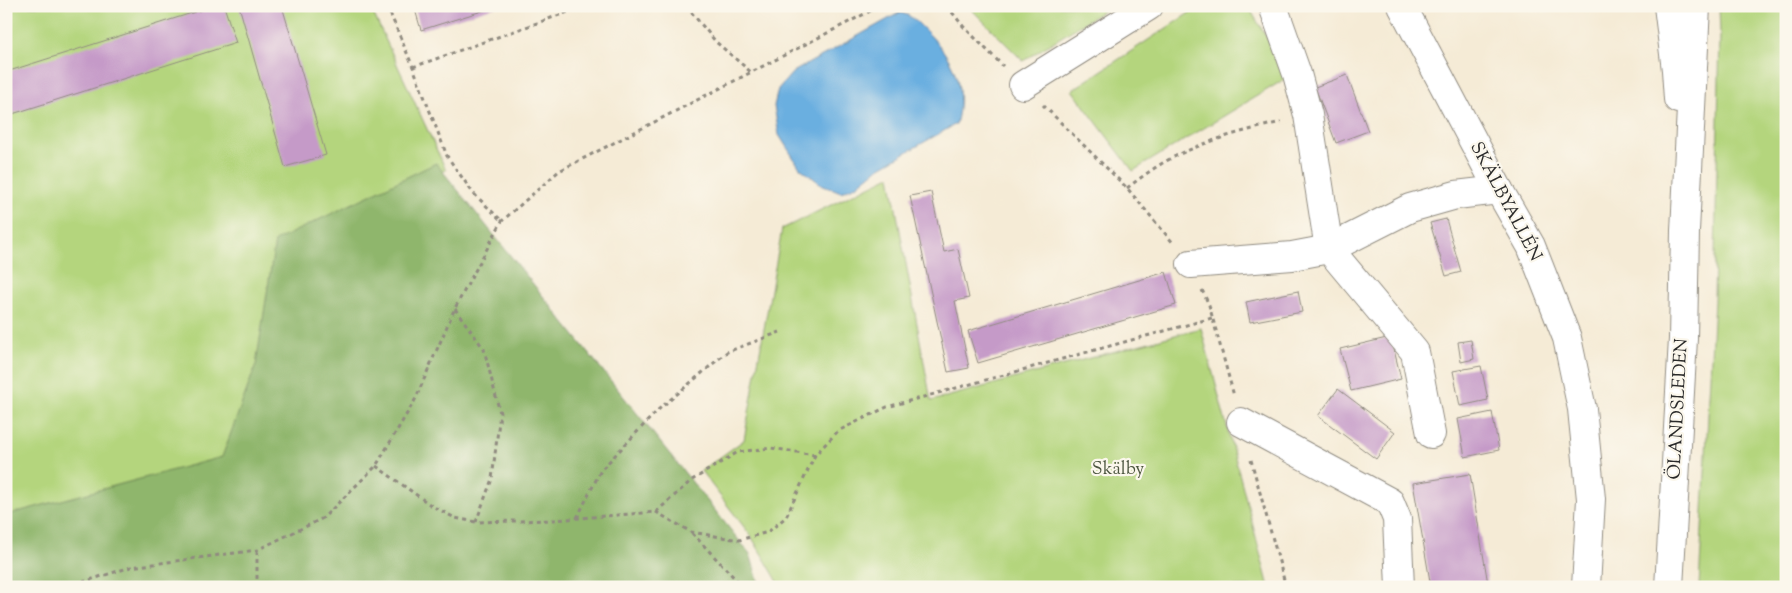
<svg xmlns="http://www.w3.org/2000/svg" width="1792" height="593" viewBox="0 0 1792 593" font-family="'Sorts Mill Goudy',serif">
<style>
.green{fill:#b4d57d;stroke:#708054}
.forest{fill:#8fb66c;stroke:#5d704c}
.water{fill:#6bafe0;stroke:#4b6d86}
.building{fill:#c59ac8}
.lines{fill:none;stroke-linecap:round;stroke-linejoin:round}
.minor-casing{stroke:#908b80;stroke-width:30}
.major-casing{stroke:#908b80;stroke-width:30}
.path{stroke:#908b80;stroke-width:3;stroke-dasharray:4 4;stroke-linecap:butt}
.minor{stroke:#fff;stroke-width:28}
.major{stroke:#fff;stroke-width:28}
.labels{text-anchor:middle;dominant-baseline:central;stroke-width:4.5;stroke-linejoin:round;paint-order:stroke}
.street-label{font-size:18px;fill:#2b2b2b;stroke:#fbf7ec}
.park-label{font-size:18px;fill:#4d5640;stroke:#fbf7ec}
</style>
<rect width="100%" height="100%" fill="#fbf7ec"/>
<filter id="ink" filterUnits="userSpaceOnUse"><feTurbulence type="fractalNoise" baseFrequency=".02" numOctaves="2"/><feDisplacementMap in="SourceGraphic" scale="10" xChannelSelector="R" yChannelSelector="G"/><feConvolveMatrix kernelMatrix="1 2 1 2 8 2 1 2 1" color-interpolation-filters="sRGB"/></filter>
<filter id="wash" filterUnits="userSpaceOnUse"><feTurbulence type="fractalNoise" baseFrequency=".0096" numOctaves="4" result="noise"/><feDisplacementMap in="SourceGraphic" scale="20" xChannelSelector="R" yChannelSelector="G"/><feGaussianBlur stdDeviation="1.12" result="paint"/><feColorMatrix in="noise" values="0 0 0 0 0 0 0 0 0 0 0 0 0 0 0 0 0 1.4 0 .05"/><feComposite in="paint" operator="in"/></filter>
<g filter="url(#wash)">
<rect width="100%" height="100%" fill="#f5ebd6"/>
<g class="green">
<polygon points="6,6 370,6 446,170 281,255 270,376 229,467 6,527"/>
<polygon points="968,6 1111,6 1023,61"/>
<polygon points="1200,6 1248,6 1290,76 1133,171 1072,90"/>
<polygon points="1719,6 1786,6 1786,587 1699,587 1714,301 1720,34"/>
<polygon points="890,176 931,401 1201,328 1269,587 781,587 751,536 701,471 744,440 782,229"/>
</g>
<polygon class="forest" points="436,163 750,554 760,587 602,587 572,581 565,587 6,587 6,515 222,457 256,365 275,241"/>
<g class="water">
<path d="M899 13C910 14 916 21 924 29 952 56 967 85 956 124L877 169 856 186 841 192 821 184 800 168 779 135 774 106 778 89 793 72Z"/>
<polygon points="572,581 599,586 602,587 565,587"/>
</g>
<g id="blocks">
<g class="building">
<polygon points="214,6 224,6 236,43 6,116 6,72"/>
<polygon points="239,6 282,6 326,155 285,167"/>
<polygon points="414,6 495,6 495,7 421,30"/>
<polygon points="1347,75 1368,131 1336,143 1315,87"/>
<polygon points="931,192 944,252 958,249 969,298 955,301 969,368 948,372 910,196"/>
<polygon points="1446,219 1461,272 1446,276 1430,223"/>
<polygon points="1166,272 1176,305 978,363 968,331"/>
<polygon points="1298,291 1302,312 1250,322 1246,302"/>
<polygon points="1391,337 1401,379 1351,391 1340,349"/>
<polygon points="1471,340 1474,359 1461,362 1458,342"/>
<polygon points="1481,366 1488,400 1460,406 1453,371"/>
<polygon points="1338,389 1395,432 1376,459 1318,416"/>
<polygon points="1492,412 1499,450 1465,457 1458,419"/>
<polygon points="1470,474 1488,584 1473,587 1431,587 1413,483"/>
</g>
</g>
</g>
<g filter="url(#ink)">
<use href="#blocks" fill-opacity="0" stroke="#908b80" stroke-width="1"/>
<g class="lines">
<g class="minor-casing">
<g id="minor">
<polyline points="1273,6 1297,74 1308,115 1329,249 1415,352 1431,434"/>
<polyline points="1402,6 1499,190 1531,246 1567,338 1582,409 1591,499 1586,587"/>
<polyline points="1023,85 1149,6"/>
<polyline points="1191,264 1292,256 1329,249 1410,208 1456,195 1499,190"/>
<polyline points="1241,422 1390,502 1397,519 1400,587"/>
</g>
</g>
<g class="major-casing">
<g id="major">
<polyline points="1668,6 1676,70 1678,99"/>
<polyline points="1669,587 1683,339 1685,231 1696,6"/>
</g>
</g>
<g class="path">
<polyline points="387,6 413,67 447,156 473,193 502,221"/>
<polyline points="686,6 716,42 752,73"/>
<polyline points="947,6 963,26 1003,66"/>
<polyline points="413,67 585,6"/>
<polyline points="1043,105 1127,188 1174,244"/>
<path d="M1127 188C1143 176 1160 163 1178 155 1211 139 1247 130 1281 122"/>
<polyline points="1202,290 1209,305 1234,396"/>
<polyline points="455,309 484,349 500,413 492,479 476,522"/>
<polyline points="1251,460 1286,587"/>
<polyline points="376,466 432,506 455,518 476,522 554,520 656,512 691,532 739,540 768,532 786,517 815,455 838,431 887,407 1212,318"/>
<polyline points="656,512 692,480 738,452 771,448 815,455"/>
<polyline points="577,518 601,470 658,410 727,352 780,332"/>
<polyline points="692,533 743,587"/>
<polyline points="67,587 131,567 257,550 323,518 376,466 415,400 455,308 502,221 559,171 880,6"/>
<polyline points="257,587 257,550"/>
</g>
<use href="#minor" class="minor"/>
<use href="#major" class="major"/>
</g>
</g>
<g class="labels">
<g class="street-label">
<text transform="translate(1505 202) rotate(62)">SKÄLBYALLÉN</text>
<text transform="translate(1679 409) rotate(-87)">ÖLANDSLEDEN</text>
</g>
<g class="park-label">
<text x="1118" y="470">Skälby</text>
</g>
</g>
<rect width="1792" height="593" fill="none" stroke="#fbf7ec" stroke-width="25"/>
</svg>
